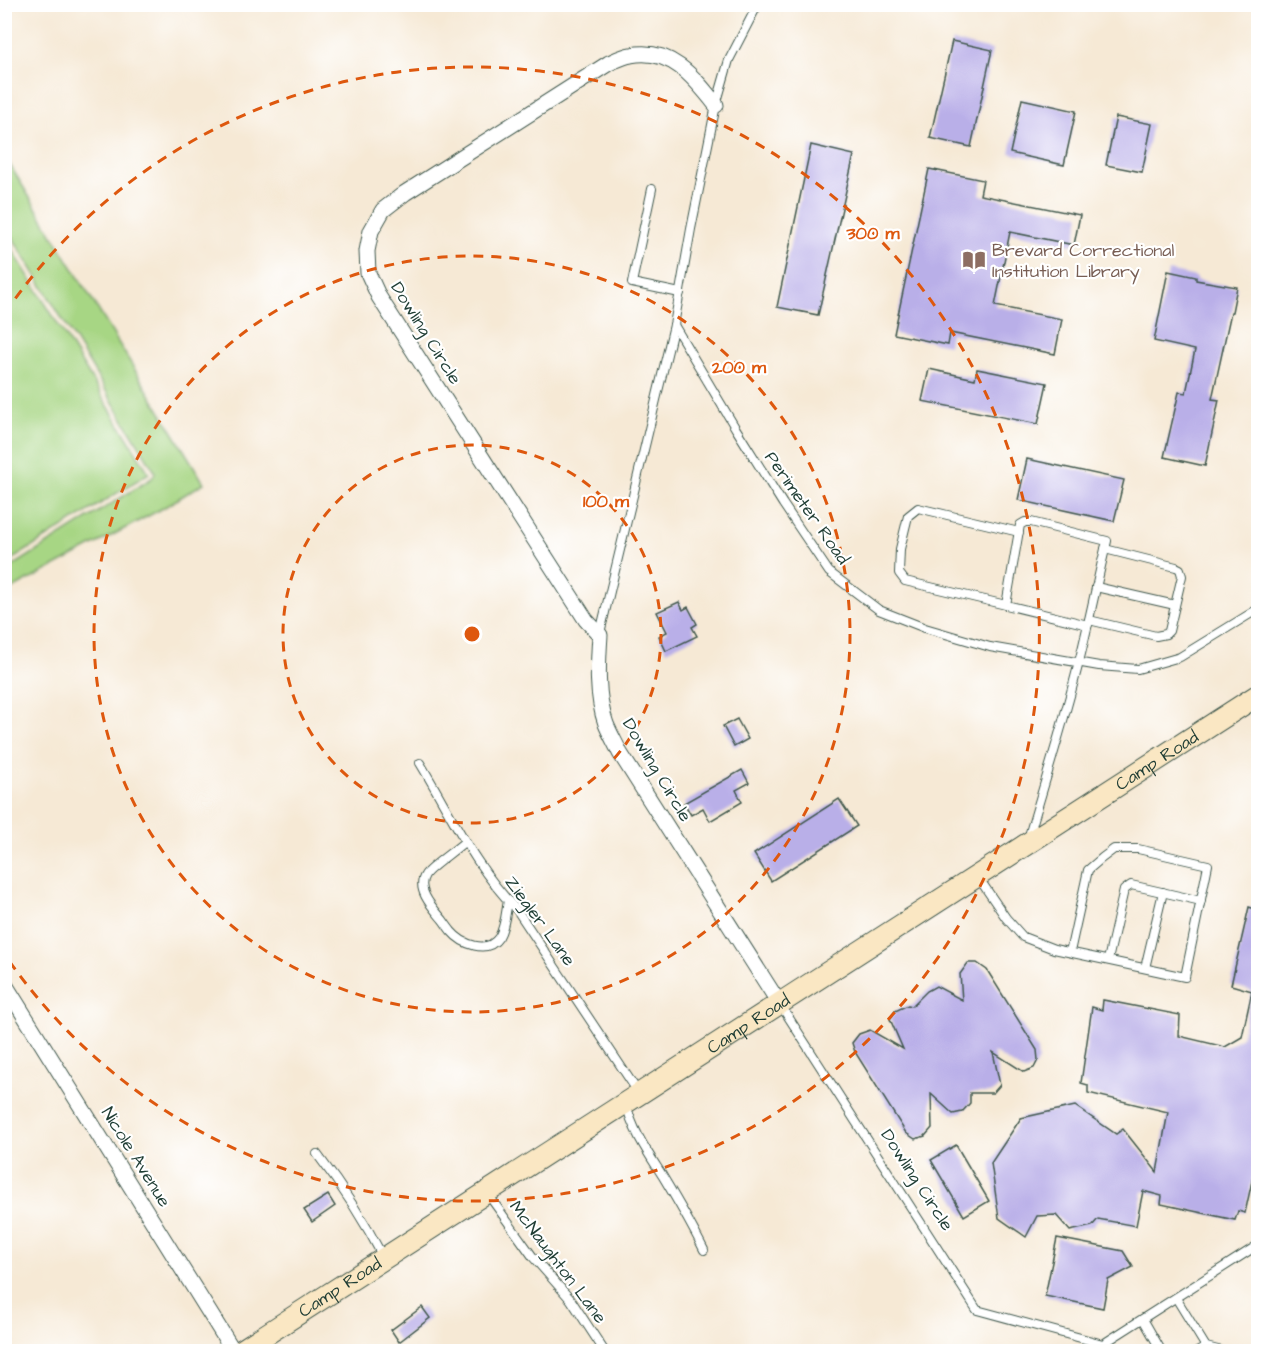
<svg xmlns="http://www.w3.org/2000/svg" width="1263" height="1356" viewBox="0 0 1263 1356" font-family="'Architects Daughter',sans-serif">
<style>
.green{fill:#a7d684;stroke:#638a5c;stroke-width:1.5}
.building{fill:#b9afe8}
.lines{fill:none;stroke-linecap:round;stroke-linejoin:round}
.lane-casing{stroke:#3f574c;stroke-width:10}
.street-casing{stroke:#3f574c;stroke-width:17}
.secondary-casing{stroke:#3f574c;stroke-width:23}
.lane{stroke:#fff;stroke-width:8}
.street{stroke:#fff;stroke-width:15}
.secondary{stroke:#fae7c3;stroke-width:21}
.ring{fill:none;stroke:#de580e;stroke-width:3;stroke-dasharray:10 8}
.labels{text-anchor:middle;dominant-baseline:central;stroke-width:4.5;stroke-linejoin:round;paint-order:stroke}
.education-label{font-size:18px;fill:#785e54;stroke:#fff;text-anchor:start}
.street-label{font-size:18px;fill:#1f3d34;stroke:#fff}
.centre{fill:#de580e;stroke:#fff;stroke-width:3}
.ring-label{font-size:18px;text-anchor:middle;font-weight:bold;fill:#de580e;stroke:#fff;stroke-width:4.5;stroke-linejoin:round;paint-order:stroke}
</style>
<rect width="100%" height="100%" fill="#fff"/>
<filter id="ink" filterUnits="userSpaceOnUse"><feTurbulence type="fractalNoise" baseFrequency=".0167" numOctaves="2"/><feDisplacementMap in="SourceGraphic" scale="12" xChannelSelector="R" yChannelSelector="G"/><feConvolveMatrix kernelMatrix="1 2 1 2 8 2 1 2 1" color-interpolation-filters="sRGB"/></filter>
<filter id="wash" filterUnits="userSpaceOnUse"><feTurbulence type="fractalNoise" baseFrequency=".008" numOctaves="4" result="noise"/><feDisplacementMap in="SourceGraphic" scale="24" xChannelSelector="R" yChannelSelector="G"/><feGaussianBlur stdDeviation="1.35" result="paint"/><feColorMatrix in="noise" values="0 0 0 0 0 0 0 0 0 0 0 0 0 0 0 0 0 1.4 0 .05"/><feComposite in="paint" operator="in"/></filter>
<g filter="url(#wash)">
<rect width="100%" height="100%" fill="#f6e9d5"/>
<g class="green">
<polygon points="5,157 204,483 163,508 5,593 5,571 152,478 155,473 154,470 5,225"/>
<polygon points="4,236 149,473 5,564 4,564"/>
</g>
<g id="blocks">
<g class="building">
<polygon points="952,41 992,50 971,147 930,138"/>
<polygon points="1022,99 1076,111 1064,165 1010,153"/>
<polygon points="1116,117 1152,124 1142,172 1106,165"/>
<polygon points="811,145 854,155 818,315 777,307"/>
<polygon points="929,169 983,180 980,195 1080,215 1074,245 1010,232 995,306 1062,319 1055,354 950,333 948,345 894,334"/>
<polygon points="1168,271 1196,277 1196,280 1237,287 1232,312 1231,312 1212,399 1219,400 1205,466 1164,457 1179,392 1186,393 1195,350 1154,341"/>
<polygon points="929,369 975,379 977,369 1047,383 1038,424 922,401"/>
<polygon points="1027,459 1124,480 1114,521 1018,500"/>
<polygon points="679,602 683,610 688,607 697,624 692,627 697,636 666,651 659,636 667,632 657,612"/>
<polygon points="737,719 748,739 734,747 723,726"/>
<polygon points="742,770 749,783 736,790 742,802 710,821 703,808 691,815 684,803"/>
<polygon points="839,799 857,826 771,881 754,854"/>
<polygon points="1249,907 1258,910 1258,1118 1255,1135 1258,1136 1258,1154 1245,1213 1238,1211 1235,1220 1161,1204 1162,1196 1143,1191 1136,1226 1098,1219 1092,1226 1070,1231 1056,1215 1037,1216 1026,1237 999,1218 991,1163 1021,1118 1075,1106 1116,1134 1123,1129 1157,1172 1168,1112 1088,1093 1088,1085 1081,1083 1092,1007 1102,1010 1103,1000 1180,1015 1179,1036 1225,1047 1242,1037 1252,991 1231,985"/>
<polygon points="968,963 977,963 987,970 1037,1050 1038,1060 1034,1068 1024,1072 993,1052 1000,1085 993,1093 970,1093 970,1103 962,1112 953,1114 931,1094 932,1128 925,1136 915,1139 906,1133 855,1052 852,1043 859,1034 870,1030 903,1049 890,1019 895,1011 908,1005 912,1006 927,991 936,986 962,1000 960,974"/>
<polygon points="956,1145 989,1201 964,1216 931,1160"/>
<polygon points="328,1195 335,1206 312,1222 304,1210"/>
<polygon points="1057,1238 1123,1251 1133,1267 1108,1280 1103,1308 1045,1296"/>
<polygon points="422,1307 430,1318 399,1342 391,1330"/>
</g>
</g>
</g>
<g filter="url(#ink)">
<use href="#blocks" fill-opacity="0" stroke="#3f574c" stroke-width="1.5"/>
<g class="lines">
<g class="lane-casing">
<g id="lane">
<polyline points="652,189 632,283 680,293"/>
<polyline points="674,325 736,429 783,504 829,572 879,610 925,628 990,647 1099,666 1138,669 1180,657 1258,609"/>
<polyline points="1096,587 1175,605"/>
<polyline points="1006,605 905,581 899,573 900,549 908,516 918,508 1019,532"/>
<polyline points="1089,620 1156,636 1166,634 1169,631 1182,576 1180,569 1176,567 1105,549"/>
<polyline points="600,633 674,325 691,229 716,105 729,60 758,4"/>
<path d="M420 763C451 814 475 868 517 910L638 1092"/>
<path d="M1029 836C1046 778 1064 721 1079 662 1089 622 1097 581 1107 541L1031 522H1025L1020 525 1006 605 1088 625"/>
<path d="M464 842C457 849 429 868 425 875 415 890 434 909 443 920 445 923 448 927 451 931 462 944 487 955 499 937 505 927 506 912 508 900"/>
<polyline points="978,877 1006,918 1023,937 1054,949 1185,977 1208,865 1138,849 1114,849 1102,858 1088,870 1070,952"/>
<polyline points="1108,960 1124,890 1131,885 1201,901"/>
<polyline points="1145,968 1163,892"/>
<polyline points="780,1004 977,1310 1103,1344 1258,1245"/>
<path d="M626 1103C632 1130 648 1153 662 1175 677 1200 691 1224 704 1250"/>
<path d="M317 1154C343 1188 363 1218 383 1257"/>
<polyline points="487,1193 533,1257 571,1300 605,1352"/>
<polyline points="1176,1298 1206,1347 1226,1352"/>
<polyline points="1143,1319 1162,1352"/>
<polyline points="1197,1352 1206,1347 1208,1350"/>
</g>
</g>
<g class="street-casing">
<g id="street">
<path d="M716 105C694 77 670 47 631 55 624 56 616 60 609 63L405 193 383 210 371 231 367 251 368 273 379 297 586 620 600 635C598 664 596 696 606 724 610 734 616 744 620 753L779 1003"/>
<polyline points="4,983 234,1352"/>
</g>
</g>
<g class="secondary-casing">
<g id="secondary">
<path id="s1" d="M239 1352 1258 695"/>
</g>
</g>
<use href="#lane" class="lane"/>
<use href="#street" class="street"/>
<use href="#secondary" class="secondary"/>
</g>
</g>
<g class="ring">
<circle cx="472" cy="634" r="189"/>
<circle cx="472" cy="634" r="378"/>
<path d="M5 313A567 567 0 1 1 5 955"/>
</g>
<defs>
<g id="library-bare" transform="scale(1.8)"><path d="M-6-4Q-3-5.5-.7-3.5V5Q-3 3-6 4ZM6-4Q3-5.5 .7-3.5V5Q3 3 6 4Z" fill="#8d6e63" stroke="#fff" stroke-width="2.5" paint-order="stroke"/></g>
</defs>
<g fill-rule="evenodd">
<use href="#library-bare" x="974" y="260"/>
</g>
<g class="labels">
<g class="education-label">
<text x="992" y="250">Brevard Correctional<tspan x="992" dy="21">Institution Library</tspan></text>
</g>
<g class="street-label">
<text transform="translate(426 333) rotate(58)">Dowling Circle</text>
<text transform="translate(807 508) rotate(55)">Perimeter Road</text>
<text stroke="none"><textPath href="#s1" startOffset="1092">Camp Road</textPath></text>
<text transform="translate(657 770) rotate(59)">Dowling Circle</text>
<text transform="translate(540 921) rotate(54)">Ziegler Lane</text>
<text stroke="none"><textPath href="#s1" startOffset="606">Camp Road</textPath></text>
<text transform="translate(136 1157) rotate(58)">Nicole Avenue</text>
<text transform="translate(917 1180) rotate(57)">Dowling Circle</text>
<text transform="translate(558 1262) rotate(53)">McNaughton Lane</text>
<text stroke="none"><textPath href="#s1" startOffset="120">Camp Road</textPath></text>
</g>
</g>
<circle cx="472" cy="634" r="9" class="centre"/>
<g class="ring-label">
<text x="873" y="239">300 m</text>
<text x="739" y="373">200 m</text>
<text x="606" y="507">100 m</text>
</g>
<rect width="1263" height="1356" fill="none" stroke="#fff" stroke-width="24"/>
</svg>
